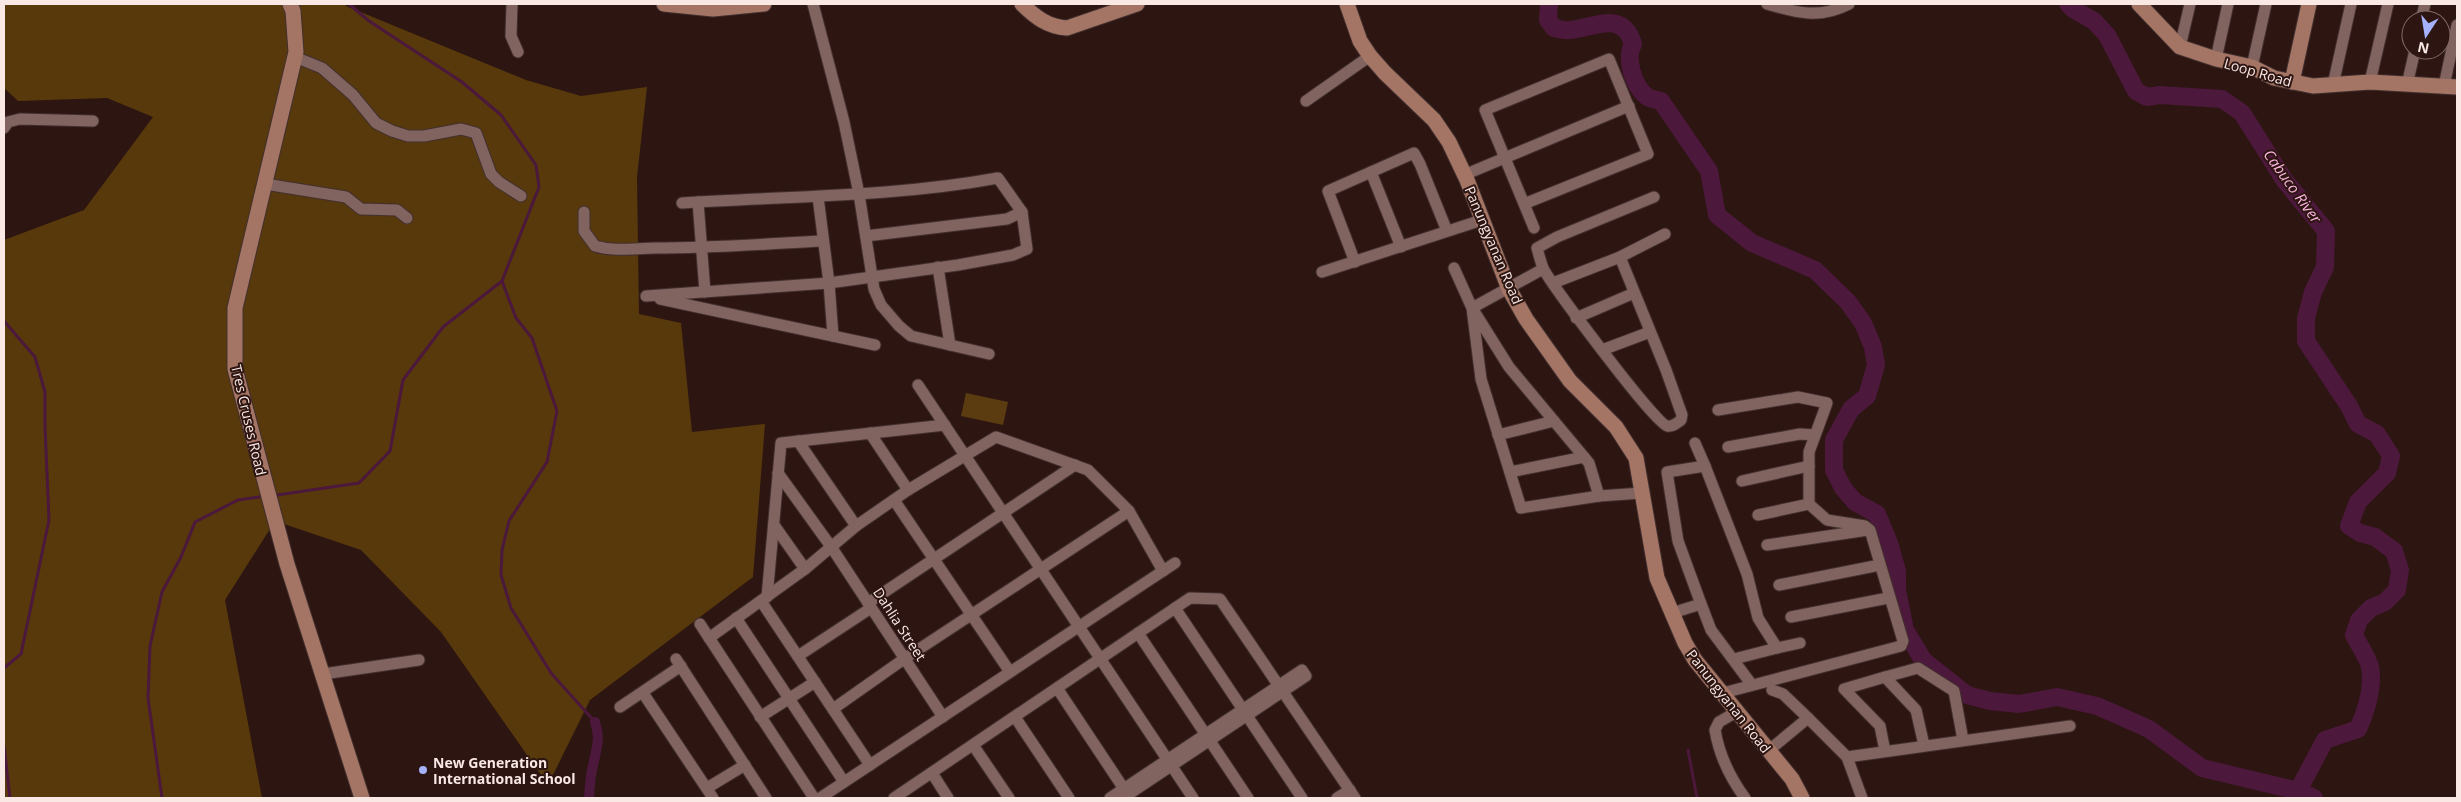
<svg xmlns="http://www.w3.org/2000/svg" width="2461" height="802" viewBox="0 0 2461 802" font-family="'Open Sans',sans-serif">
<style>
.green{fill:#5b3c10}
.forest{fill:#57390c}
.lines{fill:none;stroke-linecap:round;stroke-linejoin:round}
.stream{stroke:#4c183b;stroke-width:3}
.canal{stroke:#4c183b;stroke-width:10}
.river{stroke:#4c183b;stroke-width:18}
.street-casing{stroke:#42302f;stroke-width:13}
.secondary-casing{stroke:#42302f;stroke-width:17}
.street{stroke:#81635f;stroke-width:11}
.secondary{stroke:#a47564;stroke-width:15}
.poi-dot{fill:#a6b1fc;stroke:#2d1512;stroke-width:2}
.labels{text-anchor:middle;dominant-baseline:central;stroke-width:4;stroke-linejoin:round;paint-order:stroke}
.street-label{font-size:14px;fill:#fae8e5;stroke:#2d1512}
.poi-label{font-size:14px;font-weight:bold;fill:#fae8e5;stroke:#2d1512;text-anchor:start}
.water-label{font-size:15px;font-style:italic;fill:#fab4dd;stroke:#2d1512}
</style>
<rect width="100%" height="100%" fill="#2d1512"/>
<polygon class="green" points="966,393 1008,402 1003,425 961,416"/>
<polygon class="forest" points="4,4 345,4 346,6 526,80 581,96 647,87 637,177 639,314 681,323 692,432 765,424 753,577 590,700 548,785 441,632 361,550 275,521 225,600 262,798 4,798 4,240 84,210 153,117 107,98 18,101 4,88"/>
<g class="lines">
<g class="stream">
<polyline points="349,4 369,21 462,82 501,115 536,165 539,187 502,281 516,318 532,338 557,411 547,462 509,521 502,550 501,575 511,608 551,673 595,722"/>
<polyline points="4,321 35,357 45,392 45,427 49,520 21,654 4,668"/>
<polyline points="277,495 359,483 390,451 403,380 443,327 502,281"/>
<polyline points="4,746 10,798"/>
<polyline points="1688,750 1697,798"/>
<polyline points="162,798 148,698 150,646 162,592 181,557 195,522 238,500 259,497"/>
</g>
<path class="canal" d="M589 798C590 788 590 776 593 766 596 749 601 739 595 722"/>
<g class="river">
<path d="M1549 4 1548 20 1554 28C1559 29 1565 31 1570 30 1594 28 1623 9 1633 44 1625 58 1633 85 1646 96 1650 99 1657 100 1661 101L1709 171 1717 215 1752 243 1815 270 1848 302 1863 323 1873 347 1876 365 1867 396 1851 409 1834 440V470L1843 488 1855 502 1877 514 1889 543 1897 571V590L1905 630 1923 660 1967 695 1990 701 2019 704 2057 697 2097 706 2149 729 2202 768 2298 791 2314 798"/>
<path d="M2068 4 2073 9 2094 21 2107 35 2136 91 2147 97 2160 95 2222 99 2242 113 2285 181 2326 231 2325 267 2313 292 2306 318V341L2349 406 2358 424 2377 434 2391 456 2387 473 2358 502 2349 526 2360 533 2375 537 2394 551 2400 570 2397 590 2385 602 2371 608 2359 620 2354 635C2358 643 2369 660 2370 667 2374 688 2366 711 2358 729L2325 740 2298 791"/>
</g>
<g class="street-casing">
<g id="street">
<polyline points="512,4 511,36 518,52"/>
<polyline points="813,4 844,122 859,194 874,289 881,305 899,326 911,336 989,354"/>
<path d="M1767 4C1797 13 1820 19 1849 4"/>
<polyline points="2421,20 2425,4"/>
<polyline points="2180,47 2190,4"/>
<polyline points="295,57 322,68 353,95 376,123 392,131 408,136 424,136 461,129 476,133 491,174 499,182 521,196"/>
<polyline points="2216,59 2228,4"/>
<polyline points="2252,67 2266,4"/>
<polyline points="2370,82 2388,4"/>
<polyline points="2333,85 2351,4"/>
<polyline points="2407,85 2415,50"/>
<polyline points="2444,86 2457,25"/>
<polyline points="1306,101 1370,56"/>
<polyline points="4,128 8,122 20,119 93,121"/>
<polyline points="1371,172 1401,247"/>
<polyline points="1464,175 1629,106"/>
<polyline points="265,184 346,197 361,209 397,210 407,218"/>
<polyline points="818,197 829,283 833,336"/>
<polyline points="698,202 705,292"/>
<polyline points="1524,204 1648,154 1609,59 1485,110 1534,228"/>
<path d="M584 212V231L595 246C615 252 635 248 656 248 712 248 767 244 822 241"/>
<polyline points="866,236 1007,219 1022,212"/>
<path d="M1620 257 1666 370 1682 415 1681 420C1677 423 1673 427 1667 426 1656 425 1555 289 1544 270 1541 264 1539 255 1537 248L1557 237 1654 197"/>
<polyline points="1355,262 1328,191 1414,153 1420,164 1447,231"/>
<polyline points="938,267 950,345"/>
<polyline points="1454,268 1472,308 1509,367 1589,463 1599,496 1521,508 1481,379 1472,308 1543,269"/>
<polyline points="1322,272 1482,220"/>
<polyline points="1553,283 1620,257 1665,234"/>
<path d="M646 296 829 283 958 265 1013 255 1027 249 1022 212 998 178C894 197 787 196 682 203"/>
<polyline points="660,299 875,345"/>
<polyline points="1576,318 1634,293"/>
<polyline points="1602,350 1650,332"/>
<polyline points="918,385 1193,798"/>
<polyline points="1718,410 1798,397 1827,403 1809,452 1809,504 1827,520 1865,526 1870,530 1903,641 1901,646 1723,693"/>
<polyline points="870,433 908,490"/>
<polyline points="1498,435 1554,421"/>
<polyline points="798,441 856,526"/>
<polyline points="1695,443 1705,466 1667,472 1678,541 1701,604 1711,630 1752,685"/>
<polyline points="1728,447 1800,434 1815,435"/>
<polyline points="1705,466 1747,574 1758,618 1777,648 1734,659"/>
<polyline points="1510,472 1584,457"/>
<polyline points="778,473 832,548 943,717"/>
<polyline points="1742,481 1809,466"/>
<polyline points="1599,496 1642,493"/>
<polyline points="894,500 1010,672"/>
<polyline points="1758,515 1809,504"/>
<polyline points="774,525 805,569"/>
<polyline points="1767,545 1868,530"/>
<polyline points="1779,585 1880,565"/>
<polyline points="767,597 781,443 945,425"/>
<polyline points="761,601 870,765"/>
<polyline points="868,603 1075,465"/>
<polyline points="1175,608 1302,798"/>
<polyline points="1672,613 1701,604"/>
<polyline points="1791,617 1888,598"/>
<polyline points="736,618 844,782"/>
<polyline points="700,624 814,798"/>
<polyline points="1138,633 1248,798"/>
<polyline points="709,638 805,569 856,526 908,490 996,437 1088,470 1129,511 1163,571"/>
<polyline points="1777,648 1800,643"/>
<polyline points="798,656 871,608"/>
<polyline points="676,659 766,798"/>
<polyline points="323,674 419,660"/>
<polyline points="1885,677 1918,668 1954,691 1963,740"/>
<polyline points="1057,688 1128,795"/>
<polyline points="1772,690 1783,694 1808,718"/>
<polyline points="643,693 713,798"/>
<polyline points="620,707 681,666"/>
<polyline points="833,709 904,659 1129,511"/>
<path d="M1738 711 1719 722 1715 730C1719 754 1731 779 1745 798"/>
<polyline points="760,717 815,682"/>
<polyline points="1015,717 1069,798"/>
<polyline points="973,745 1009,798"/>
<polyline points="1768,751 1808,718 1847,757 1862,798"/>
<polyline points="1885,751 1880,726 1844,689 1885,677 1916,710 1924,745"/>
<polyline points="1847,757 2070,726"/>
<polyline points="932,773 948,798"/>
<polyline points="707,788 745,765"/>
<polyline points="820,798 1175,563"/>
<polyline points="894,798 1190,598 1220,599 1355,798"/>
<polyline points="1110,798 1302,670 1306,676 1123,798"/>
<polyline points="1337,798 1350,790"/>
</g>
</g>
<g class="secondary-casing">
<g id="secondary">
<polyline points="290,4 293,11 296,52 235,308 235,369 287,564 362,798"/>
<polyline points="664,4 713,9 764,4"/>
<path d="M1022 4C1035 17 1048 27 1067 28L1137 4"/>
<polyline points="1347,4 1360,41 1370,56 1385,73 1434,120 1449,142 1467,180 1509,289 1526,319 1570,381 1616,427 1636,458 1657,578 1685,643 1695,660 1792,779 1802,798"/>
<polyline points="2139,4 2180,47 2216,59 2252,67 2274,78 2313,86 2370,82 2457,87"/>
<polyline points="2292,82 2309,4"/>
</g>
</g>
<use href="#street" class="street"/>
<use href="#secondary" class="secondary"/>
</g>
<circle class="poi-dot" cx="423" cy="770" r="5"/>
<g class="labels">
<g class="street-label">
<text transform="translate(2258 72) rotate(16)">Loop Road</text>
<text transform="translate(1494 245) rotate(67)">Panungyanan Road</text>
<text transform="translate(249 420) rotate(77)">Tres Cruses Road</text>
<text transform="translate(900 624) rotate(57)">Dahlia Street</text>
<text transform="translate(1729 701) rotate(52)">Panungyanan Road</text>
</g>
<g class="poi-label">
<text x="433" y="762">New Generation<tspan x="433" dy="16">International School</tspan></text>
</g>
<g class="water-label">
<text transform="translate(2293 186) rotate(54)">Cabuco River</text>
</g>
</g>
<rect width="2461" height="802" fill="none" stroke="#fae8e5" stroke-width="10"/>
<g transform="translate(2426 35) rotate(192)"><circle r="24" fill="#2d1512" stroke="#7f6966"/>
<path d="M0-4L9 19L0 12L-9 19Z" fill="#a6b1fc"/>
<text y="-8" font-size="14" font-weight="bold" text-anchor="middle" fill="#fae8e5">N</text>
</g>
</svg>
